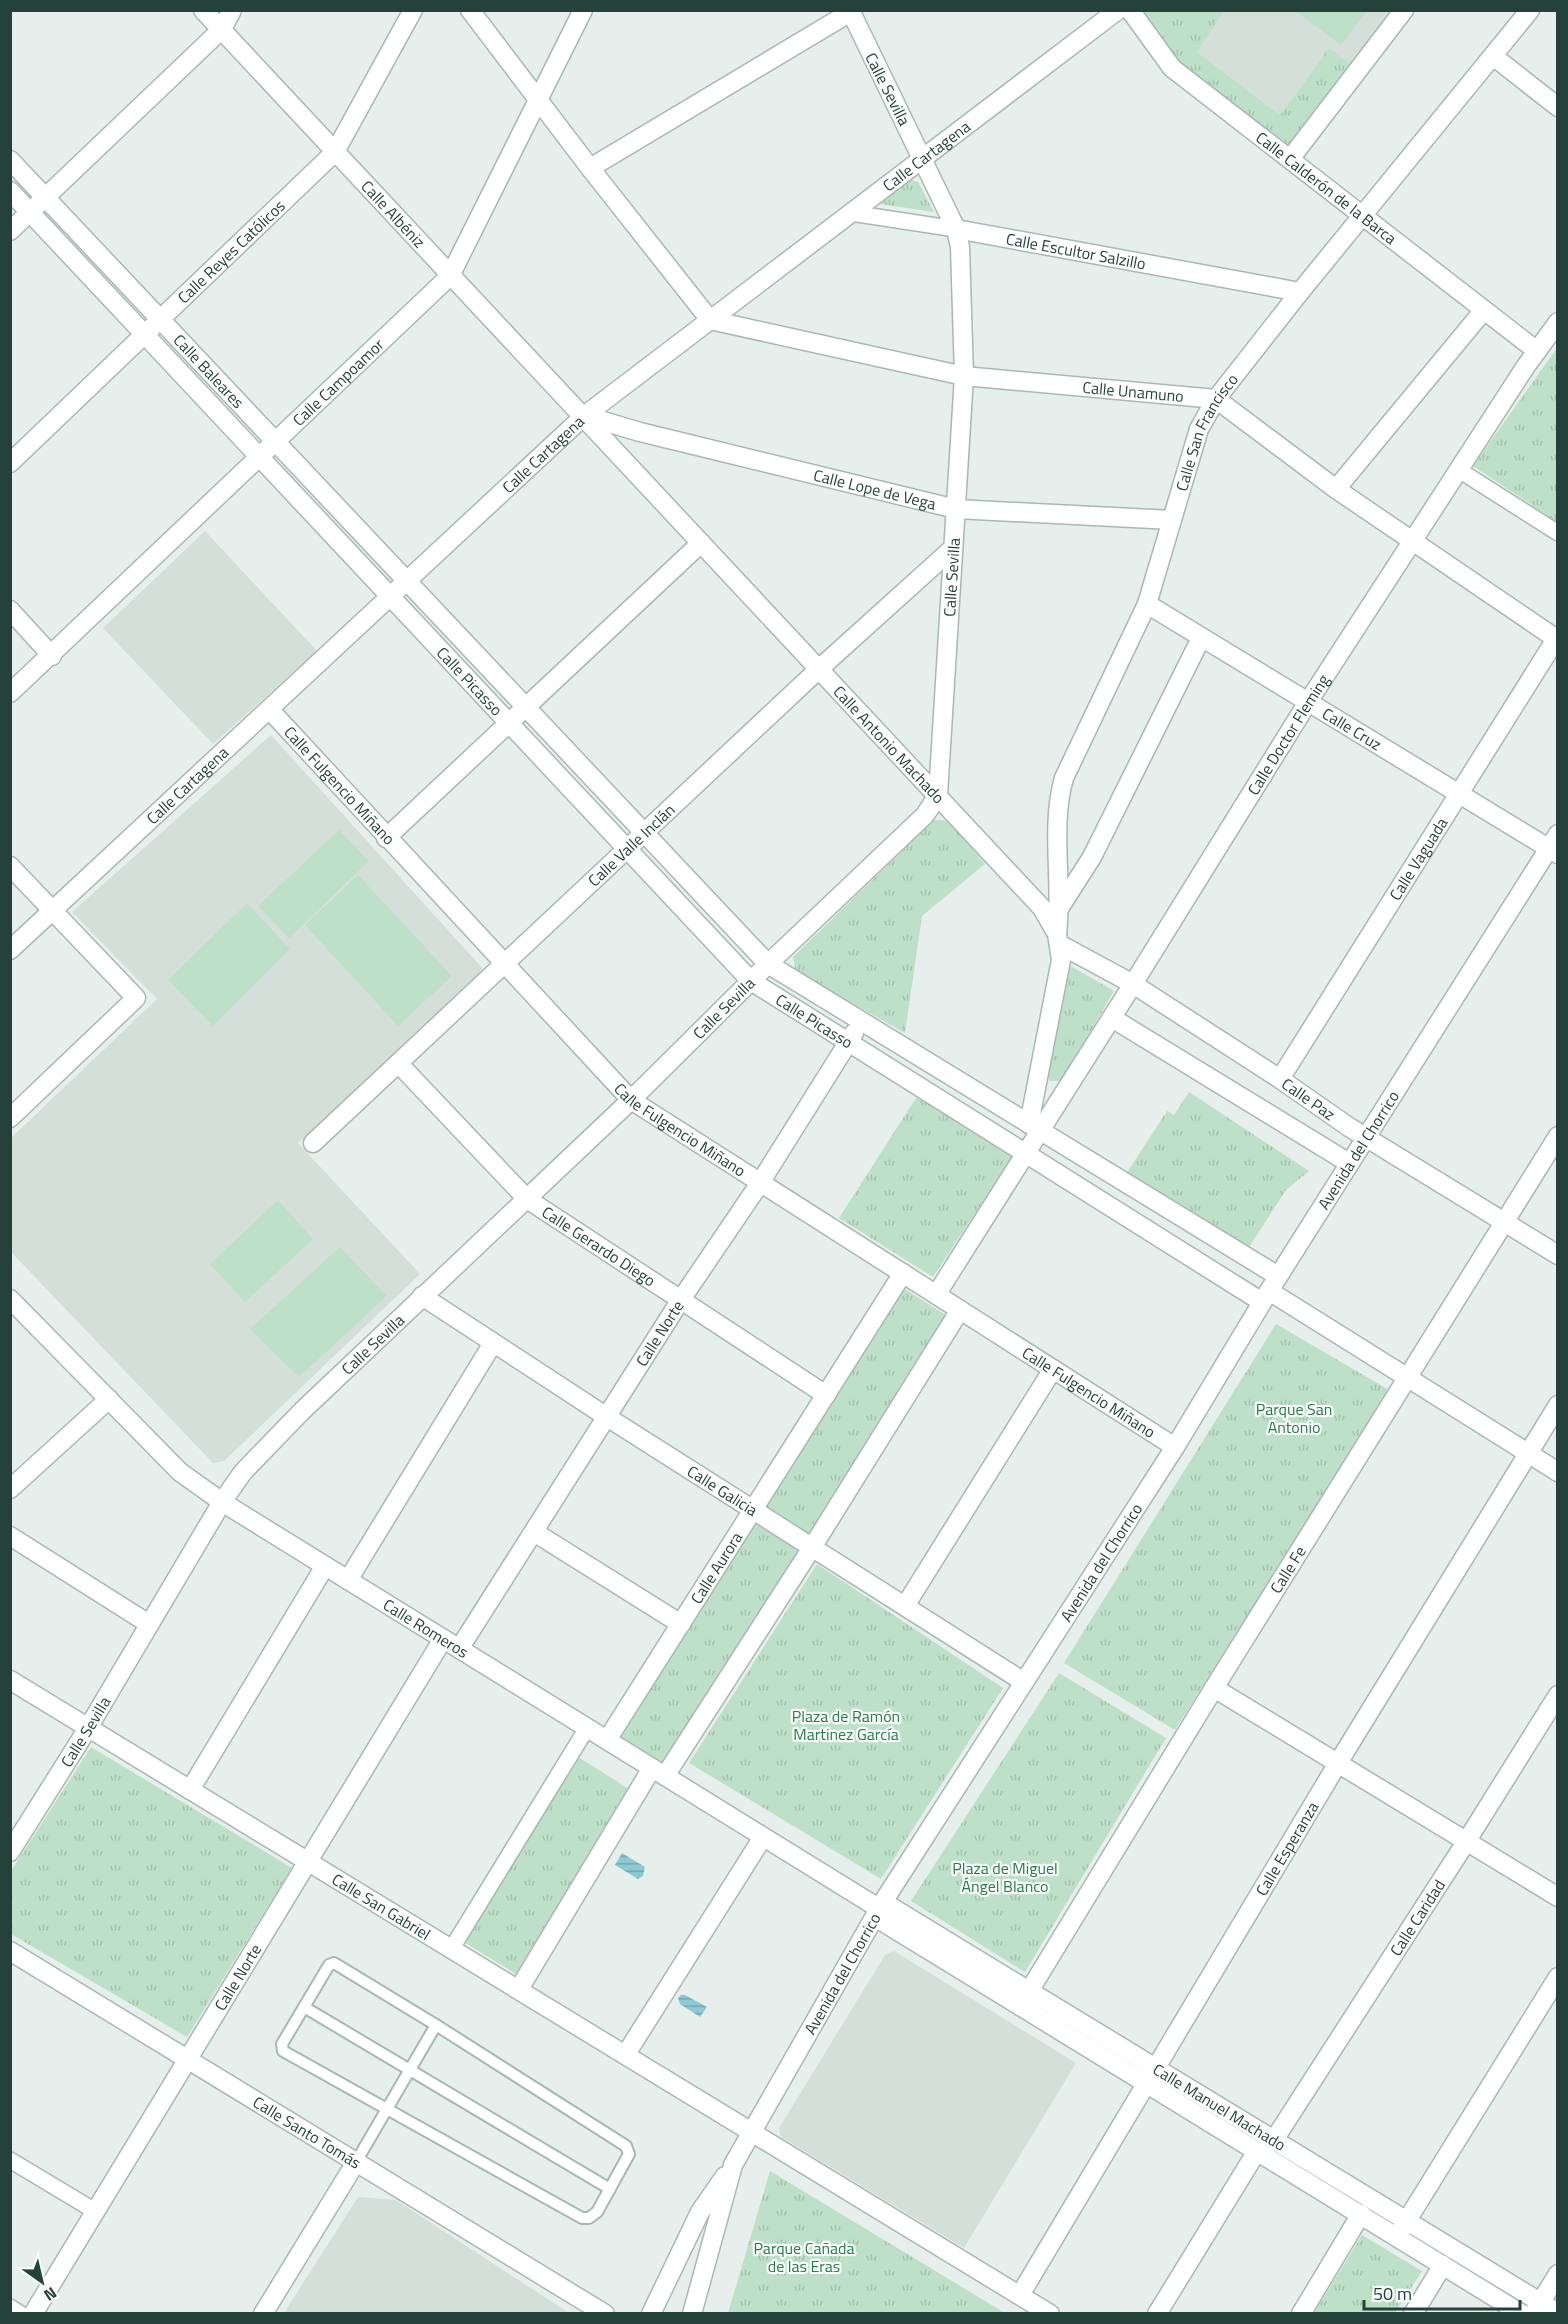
<svg xmlns="http://www.w3.org/2000/svg" width="1568" height="2324" viewBox="0 0 1568 2324" font-family="'Titillium Web',sans-serif">
<style>
.built{fill:#d4dfda}
.park{fill:url(#park-tufts)}
.pitch{fill:#bfe0c8}
.water{fill:url(#water-rules)}
.lines{fill:none;stroke-linecap:round;stroke-linejoin:round}
.service-casing{stroke:#a8b8b2;stroke-width:14}
.pedestrian-casing{stroke:#a8b8b2;stroke-width:18}
.minor-casing{stroke:#a8b8b2;stroke-width:21}
.service{stroke:#fff;stroke-width:10}
.pedestrian{stroke:#fff;stroke-width:15}
.minor{stroke:#fff;stroke-width:18}
.labels{text-anchor:middle;dominant-baseline:central;stroke-width:4.5;stroke-linejoin:round;paint-order:stroke}
.street-label{font-size:16px;fill:#24423a;stroke:#f7fbf9}
.park-label{font-size:16px;fill:#2d7a4b;stroke:#f7fbf9}
</style>
<defs>
<pattern id="park-tufts" width="24" height="20" patternUnits="userSpaceOnUse" patternTransform="scale(1.5)"><rect width="24" height="20" fill="#bfe0c8"/><path d="M3 7l-1-3M5 7V3M7 7l1-3M15 17l-1-3M17 17v-4M19 17l1-3" fill="none" stroke="#a4c1ad"/></pattern>
<pattern id="water-rules" width="6" height="5" patternUnits="userSpaceOnUse" patternTransform="scale(1.5)"><rect width="6" height="5" fill="#8ec9d4"/><path d="M0 2.5h6" fill="none" stroke="#74a5ad"/></pattern>
</defs>
<rect width="100%" height="100%" fill="#e6efeb"/>
<g class="built">
<polygon points="1224,11 1391,11 1350,64 1329,48 1280,115 1196,52"/>
<polygon points="205,531 317,651 213,744 103,628"/>
<polygon points="271,735 484,970 298,1143 420,1274 224,1461 213,1463 11,1252 11,1138 157,999 72,912"/>
<polygon points="894,1951 1076,2063 964,2248 781,2137 779,2128 885,1955"/>
<polygon points="358,2197 396,2200 569,2313 284,2313"/>
</g>
<g class="park">
<polygon points="1141,11 1224,11 1197,52 1280,115 1329,48 1350,64 1286,149 1179,63"/>
<polygon points="911,180 918,182 934,212 880,204"/>
<polygon points="1557,348 1557,522 1473,466"/>
<polygon points="934,820 949,821 985,864 922,916 905,1033 796,972 793,957"/>
<polygon points="1069,965 1114,991 1062,1081 1050,1081 1046,1069"/>
<polygon points="1189,1092 1309,1171 1286,1190 1248,1249 1126,1174 1167,1111 1174,1115"/>
<polygon points="918,1095 1013,1156 933,1277 839,1218"/>
<polygon points="903,1288 949,1317 809,1537 763,1507"/>
<polygon points="1276,1324 1389,1390 1175,1730 1064,1663"/>
<polygon points="756,1524 799,1550 664,1764 618,1736"/>
<polygon points="817,1564 1003,1688 881,1879 689,1763"/>
<polygon points="1059,1673 1166,1738 1025,1972 911,1901"/>
<polygon points="91,1747 292,1868 187,2037 11,1934 11,1871"/>
<polygon points="575,1755 629,1789 516,1974 462,1941"/>
<polygon points="770,2171 1005,2313 728,2313"/>
<polygon points="1362,2235 1422,2271 1395,2313 1314,2313"/>
</g>
<g class="pitch">
<polygon points="1295,11 1367,11 1341,45"/>
<polygon points="339,830 369,861 289,938 258,906"/>
<polygon points="358,875 452,976 398,1026 305,925"/>
<polygon points="247,903 290,949 213,1026 168,980"/>
<polygon points="278,1200 313,1239 245,1302 210,1264"/>
<polygon points="340,1247 387,1296 299,1377 250,1329"/>
</g>
<g class="water">
<polygon points="622,1853 645,1867 643,1876 638,1879 615,1865"/>
<polygon points="681,1995 685,1995 707,2007 700,2017 680,2004 678,1998"/>
</g>
<g class="lines">
<g class="service-casing">
<g id="service">
<polygon points="334,1963 436,2025 626,2146 629,2154 597,2212 589,2218 582,2218 283,2051 282,2044 329,1965"/>
<polyline points="304,2007 610,2189"/>
<polyline points="356,2162 436,2025"/>
</g>
</g>
<g class="pedestrian-casing">
<g id="pedestrian">
<polyline points="851,213 956,229"/>
<polyline points="1459,470 1558,533"/>
<polyline points="452,1948 587,1728"/>
<polyline points="10,2160 95,2211"/>
<polyline points="10,2307 21,2314"/>
</g>
</g>
<g class="minor-casing">
<g id="minor">
<path id="s1" d="M203 10 1042 908 1057 934 1061 960 1029 1124"/>
<path id="s2" d="M470 10 590 168 710 320 964 376 1216 399 1336 489 1558 640"/>
<path id="s3" d="M1130 10 1172 68 1537 351"/>
<polyline points="1493,56 1558,107"/>
<polyline points="1290,159 1404,10"/>
<path id="s4" d="M10 160 768 964 1278 1276"/>
<polyline points="590,168 849,13"/>
<path id="s5" d="M10 191 751 981 1262 1302"/>
<path id="s6" d="M956 229 1300 292"/>
<polyline points="10,231 222,29 232,10"/>
<path id="s7" d="M586 416 640 432 956 509 1172 520"/>
<path id="s8" d="M10 463 335 152 413 10"/>
<polyline points="1336,489 1484,310"/>
<path id="s9" d="M1147 604 1558 854"/>
<polyline points="10,610 52,656"/>
<path id="s10" d="M10 693 450 276 583 10"/>
<path id="s11" d="M269 709 631 1100 1175 1447"/>
<polyline points="386,838 701,543"/>
<polyline points="10,866 136,998 10,1118"/>
<polyline points="1060,907 1092,857 1201,638"/>
<path id="s12" d="M1057 934C1063 883 1050 826 1064 778L1147 604 1199 429 1216 399 1300 292 1530 10"/>
<path id="s13" d="M1059 944 1133 984 1280 1079 1349 1127 1558 1255"/>
<path id="s14" d="M10 950 584 416 1118 10"/>
<polyline points="1112,1018 1349,1163"/>
<path id="s15" d="M399 1064 527 1199 826 1395"/>
<path id="s16" d="M1280 1079 1556 639"/>
<path id="s17" d="M313 1143 820 668 953 548"/>
<polyline points="1269,1291 1558,1472"/>
<path id="s18" d="M936 1295 1133 984 1308 702 1526 366 1558 322"/>
<path id="s19" d="M422 1296 607 1417 1024 1682"/>
<path id="s20" d="M10 1299 180 1472 222 1502 880 1909"/>
<polyline points="10,1489 109,1399"/>
<polyline points="534,1532 681,1624"/>
<polyline points="10,1536 149,1624"/>
<polyline points="348,1580 493,1343"/>
<polyline points="905,1606 1053,1369"/>
<path id="s21" d="M459 1649 680 1301 760 1183 854 1033"/>
<path id="s22" d="M10 1680 1050 2314"/>
<polyline points="1214,1688 1558,1897"/>
<path id="s23" d="M607 1740 903 1273"/>
<polyline points="665,1776 813,1546 960,1310"/>
<polyline points="190,1790 325,1566"/>
<path id="s24" d="M10 1852 88 1728 222 1502 243 1472 302 1411 631 1100 768 964 925 815 938 795 964 376 960 247 956 229 850 10"/>
<path id="s25" d="M883 1902 1558 2313"/>
<polyline points="875,1917 1522,2314"/>
<path id="s26" d="M10 1951 605 2314"/>
<polyline points="519,1989 652,1768"/>
<path id="s27" d="M1020 2006 1214 1688 1558 1136"/>
<polyline points="626,2054 763,1837"/>
<polyline points="1401,2230 1558,1977"/>
<path id="s28" d="M1020 2295 1338 1763 1558 1405"/>
<polyline points="1535,2311 1558,2274"/>
<path id="s29" d="M33 2314 443 1639"/>
<polyline points="263,2314 356,2162"/>
<polyline points="651,2314 700,2212 725,2176"/>
<path id="s30" d="M692 2314 733 2165 883 1902 1175 1447 1269 1291 1558 834"/>
<path id="s31" d="M1157 2314 1257 2151 1274 2140 1466 1842 1558 1695"/>
<polyline points="1301,2314 1361,2214"/>
<polyline points="1413,2314 1443,2265"/>
</g>
</g>
<use href="#service" class="service"/>
<use href="#pedestrian" class="pedestrian"/>
<use href="#minor" class="minor"/>
</g>
<g class="labels">
<g class="street-label">
<text transform="translate(888 89) rotate(63)">Calle Sevilla</text>
<text stroke="none"><textPath href="#s14" startOffset="1214">Calle Cartagena</textPath></text>
<text stroke="none"><textPath href="#s3" startOffset="267">Calle Calderón de la Barca</textPath></text>
<text stroke="none"><textPath href="#s1" startOffset="279">Calle Albéniz</textPath></text>
<text stroke="none"><textPath href="#s6" startOffset="122">Calle Escultor Salzillo</textPath></text>
<text stroke="none"><textPath href="#s8" startOffset="306">Calle Reyes Católicos</textPath></text>
<text stroke="none"><textPath href="#s4" startOffset="290">Calle Baleares</textPath></text>
<text stroke="none"><textPath href="#s10" startOffset="452">Calle Campoamor</textPath></text>
<text stroke="none"><textPath href="#s2" startOffset="822">Calle Unamuno</textPath></text>
<text stroke="none"><textPath href="#s12" startOffset="532">Calle San Francisco</textPath></text>
<text stroke="none"><textPath href="#s14" startOffset="728">Calle Cartagena</textPath></text>
<text stroke="none"><textPath href="#s7" startOffset="298">Calle Lope de Vega</textPath></text>
<text stroke="none"><textPath href="#s24" startOffset="1635">Calle Sevilla</textPath></text>
<text stroke="none"><textPath href="#s5" startOffset="672">Calle Picasso</textPath></text>
<text stroke="none"><textPath href="#s9" startOffset="240">Calle Cruz</textPath></text>
<text stroke="none"><textPath href="#s18" startOffset="662">Calle Doctor Fleming</textPath></text>
<text stroke="none"><textPath href="#s1" startOffset="1005">Calle Antonio Machado</textPath></text>
<text stroke="none"><textPath href="#s11" startOffset="104">Calle Fulgencio Miñano</textPath></text>
<text stroke="none"><textPath href="#s14" startOffset="242">Calle Cartagena</textPath></text>
<text stroke="none"><textPath href="#s17" startOffset="436">Calle Valle Inclán</textPath></text>
<text stroke="none"><textPath href="#s16" startOffset="260">Calle Vaguada</textPath></text>
<text stroke="none"><textPath href="#s24" startOffset="1114">Calle Sevilla</textPath></text>
<text stroke="none"><textPath href="#s5" startOffset="1158">Calle Picasso</textPath></text>
<text stroke="none"><textPath href="#s13" startOffset="294">Calle Paz</textPath></text>
<text stroke="none"><textPath href="#s11" startOffset="590">Calle Fulgencio Miñano</textPath></text>
<text stroke="none"><textPath href="#s30" startOffset="1347">Avenida del Chorrico</textPath></text>
<text stroke="none"><textPath href="#s15" startOffset="272">Calle Gerardo Diego</textPath></text>
<text stroke="none"><textPath href="#s21" startOffset="374">Calle Norte</textPath></text>
<text stroke="none"><textPath href="#s24" startOffset="628">Calle Sevilla</textPath></text>
<text stroke="none"><textPath href="#s11" startOffset="1076">Calle Fulgencio Miñano</textPath></text>
<text stroke="none"><textPath href="#s19" startOffset="358">Calle Galicia</textPath></text>
<text stroke="none"><textPath href="#s30" startOffset="861">Avenida del Chorrico</textPath></text>
<text stroke="none"><textPath href="#s23" startOffset="204">Calle Aurora</textPath></text>
<text stroke="none"><textPath href="#s27" startOffset="512">Calle Fe</textPath></text>
<text stroke="none"><textPath href="#s20" startOffset="534">Calle Romeros</textPath></text>
<text stroke="none"><textPath href="#s24" startOffset="142">Calle Sevilla</textPath></text>
<text stroke="none"><textPath href="#s28" startOffset="520">Calle Esperanza</textPath></text>
<text stroke="none"><textPath href="#s22" startOffset="435">Calle San Gabriel</textPath></text>
<text stroke="none"><textPath href="#s31" startOffset="476">Calle Caridad</textPath></text>
<text stroke="none"><textPath href="#s30" startOffset="375">Avenida del Chorrico</textPath></text>
<text stroke="none"><textPath href="#s29" startOffset="394">Calle Norte</textPath></text>
<text stroke="none"><textPath href="#s25" startOffset="394">Calle Manuel Machado</textPath></text>
<text stroke="none"><textPath href="#s26" startOffset="348">Calle Santo Tomás</textPath></text>
</g>
<g class="park-label">
<text x="1294" y="1409">Parque San<tspan x="1294" dy="18">Antonio</tspan></text>
<text x="846" y="1716">Plaza de Ramón<tspan x="846" dy="18">Martinez García</tspan></text>
<text x="1005" y="1868">Plaza de Miguel<tspan x="1005" dy="18">Ángel Blanco</tspan></text>
<text x="804" y="2248">Parque Cañada<tspan x="804" dy="18">de las Eras</tspan></text>
</g>
</g>
<rect width="1568" height="2324" fill="none" stroke="#24423a" stroke-width="24"/>
<g transform="translate(42 2282) rotate(146)" stroke="#f7fbf9" stroke-width="4.5" paint-order="stroke">
<path d="M0-4.5L10 22L0 15L-10 22Z" fill="#24423a"/>
<text y="-9" font-size="16" font-weight="bold" text-anchor="middle" fill="#24423a">N</text>
</g>
<path d="M1364 2300v9h156v-9" fill="none" stroke="#24423a" stroke-width="3"/>
<text x="1373" y="2300" font-size="18" fill="#24423a" stroke="#f7fbf9" stroke-width="4.5" paint-order="stroke">50 m</text>
</svg>
